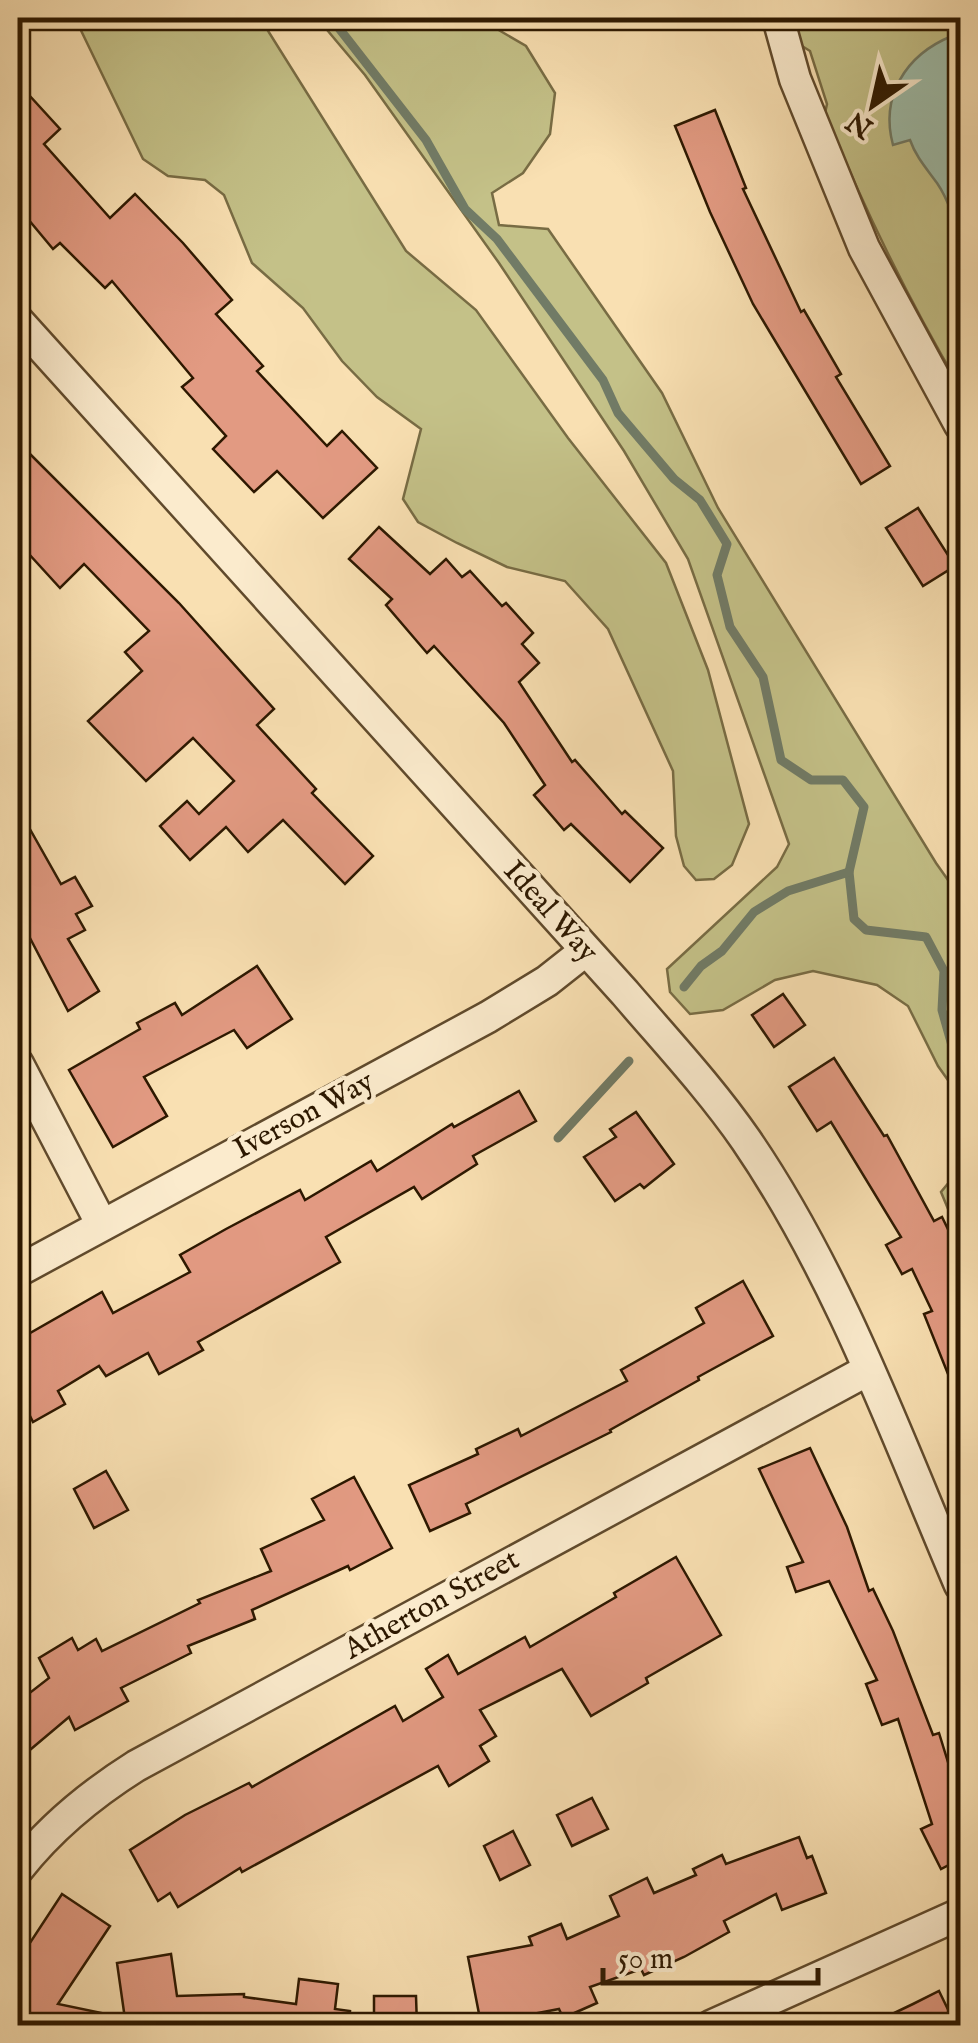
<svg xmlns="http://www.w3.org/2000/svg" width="978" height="2043" viewBox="0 0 978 2043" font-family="'IM FELL English',serif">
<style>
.green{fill:#c4c188;stroke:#786c44;stroke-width:2.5}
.water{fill:#9ebdaa;stroke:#717b66;stroke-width:2.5}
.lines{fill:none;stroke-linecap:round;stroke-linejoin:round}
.stream{stroke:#717b66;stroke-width:9}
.building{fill:#e29a82;stroke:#2d1800;stroke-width:2.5}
.street-casing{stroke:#604a2c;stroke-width:35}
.street{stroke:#fbebcd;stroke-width:30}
.labels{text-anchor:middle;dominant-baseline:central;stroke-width:9;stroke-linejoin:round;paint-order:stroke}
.street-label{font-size:30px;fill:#2d1800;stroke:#fbebcd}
</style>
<rect width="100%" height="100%" fill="#f9e0b2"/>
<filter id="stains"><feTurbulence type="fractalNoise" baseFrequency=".002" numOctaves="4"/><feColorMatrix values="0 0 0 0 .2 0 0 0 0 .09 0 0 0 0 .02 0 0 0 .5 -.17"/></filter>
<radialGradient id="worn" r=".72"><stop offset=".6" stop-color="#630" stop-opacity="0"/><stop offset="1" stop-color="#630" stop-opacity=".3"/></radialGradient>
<g class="green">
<polygon points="75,18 260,18 406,251 476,310 568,438 666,563 708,670 749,824 732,865 714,879 696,880 684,866 676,836 673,771 608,629 565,581 507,567 457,543 418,522 403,499 421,429 377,397 342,361 303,308 252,263 224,195 205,180 168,176 143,159"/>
<polygon points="317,18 478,18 526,46 555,93 550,134 523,173 492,193 499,225 548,229 662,393 718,508 936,863 960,897 960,1097 938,1066 908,1006 877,985 813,971 775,980 723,1010 690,1014 670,992 667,969 777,867 789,844 688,559 624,451 499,263 365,75"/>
<path d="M794 18H960V387C908 299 864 209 825 113L827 104 810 51 802 46Z"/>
<polygon points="960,1169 960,1238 941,1192"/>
</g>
<path class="water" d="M952 36 960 38V247C956 224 950 202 937 183 927 169 916 157 910 140L893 145C880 97 905 55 952 36Z"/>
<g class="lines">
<g class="stream">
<polyline points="331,18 426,140 465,209 497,239 603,380 618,413 674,479 700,500 727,544 717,575 730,627 763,677 781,760 811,780 843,780 864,807 849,872 854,919 866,930 926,937 944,971 942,1010 955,1056 960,1060"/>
<polyline points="684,987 701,966 722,951 754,912 788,891 849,872"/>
<polyline points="558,1138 629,1061"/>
</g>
</g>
<g class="building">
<polygon points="18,83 60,129 44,144 110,218 135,194 183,243 232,300 216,314 263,366 257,371 327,446 342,431 377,468 323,518 277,471 254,492 213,449 226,436 182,387 193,378 112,281 105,288 60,243 53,249 18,207"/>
<polygon points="715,110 746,188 743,189 801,312 804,310 841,374 836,377 890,466 861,484 753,304 710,212 675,126"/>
<polygon points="18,442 179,603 274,709 257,725 316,789 312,793 373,856 345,884 283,820 248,852 226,827 190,860 160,826 187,801 199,814 234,781 193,738 146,781 88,721 142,671 125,652 149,631 84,564 60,588 18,542"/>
<polygon points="918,508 955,566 923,586 886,528"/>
<polygon points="379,527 430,574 446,559 462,577 470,571 502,606 506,603 533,633 522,644 539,663 519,682 572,762 575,760 622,814 625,811 663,848 630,882 571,824 564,830 534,795 545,785 504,723 434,646 427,653 386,605 392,599 349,559"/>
<polygon points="18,808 61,884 75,877 92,906 76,914 85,930 68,939 99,991 68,1011 18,915"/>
<polygon points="257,966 292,1019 247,1048 234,1030 144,1077 167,1116 113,1147 69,1070 140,1029 137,1023 175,1003 182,1015"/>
<polygon points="783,994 805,1025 774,1047 752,1015"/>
<polygon points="834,1058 884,1136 887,1135 934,1221 942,1217 960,1254 960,1404 924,1314 932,1311 912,1269 902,1274 886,1245 901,1237 831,1122 817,1131 789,1087"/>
<polygon points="519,1091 536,1121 473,1156 477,1164 422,1199 414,1187 326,1237 340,1262 198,1342 203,1350 159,1374 148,1353 106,1376 99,1366 58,1391 65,1404 33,1422 26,1408 18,1413 18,1340 102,1292 113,1313 190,1272 180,1255 226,1229 300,1190 305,1200 371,1161 377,1171 452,1124 454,1127"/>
<polygon points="636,1112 674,1164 644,1188 640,1184 615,1201 584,1157 616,1137 610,1129"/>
<polygon points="743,1281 773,1336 698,1377 699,1380 610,1430 611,1432 466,1504 470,1513 430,1531 409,1485 478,1454 476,1449 518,1429 521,1436 627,1381 621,1370 704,1323 696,1308"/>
<polygon points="810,1448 847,1527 869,1591 873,1589 893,1631 933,1735 939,1733 960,1801 960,1859 941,1869 921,1829 932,1824 898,1719 882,1725 866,1684 877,1680 829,1581 796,1592 787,1567 803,1562 759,1469"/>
<polygon points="106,1471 128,1510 94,1528 74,1489"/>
<polygon points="354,1477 392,1548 350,1570 348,1566 252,1610 255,1619 188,1646 191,1653 121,1688 128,1701 75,1730 69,1717 18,1760 18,1702 49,1678 39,1658 72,1638 78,1650 96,1639 102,1651 200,1603 198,1600 271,1571 261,1549 324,1520 312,1499"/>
<polygon points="676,1557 721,1635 646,1678 648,1683 591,1716 562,1669 480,1710 496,1736 480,1746 489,1761 449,1786 438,1766 242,1872 240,1868 178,1907 170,1893 158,1901 130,1850 185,1815 249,1783 252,1787 395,1706 403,1721 443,1697 426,1669 448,1655 458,1674 525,1637 530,1647 616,1597 614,1593"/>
<polygon points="592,1798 608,1829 572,1846 557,1815"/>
<polygon points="513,1831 530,1865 500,1880 484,1846"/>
<polygon points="799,1837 807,1858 812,1856 826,1893 782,1910 776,1894 724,1921 729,1932 684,1957 644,1975 641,1969 590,1987 597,2003 563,2018 559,2009 481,2024 468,1957 532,1945 529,1937 561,1924 567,1939 619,1916 610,1896 647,1878 654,1893 696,1875 693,1869 722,1855 726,1864"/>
<polygon points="62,1894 110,1926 58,2004 111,2015 110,2026 18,2026 18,2001 25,1961 20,1958"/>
<polygon points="171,1954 177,1996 244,1994 244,1997 296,2004 299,1979 338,1984 335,2009 350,2011 349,2026 126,2026 117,1963"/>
<polygon points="939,1991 956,2026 867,2026 913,2004"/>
<polygon points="374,1996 416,1996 417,2026 374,2026"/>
</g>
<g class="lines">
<g class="street-casing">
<g id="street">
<polyline points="778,18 795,79 864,248 960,425"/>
<path d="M18 321 625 993C666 1041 710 1088 746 1140 839 1276 896 1435 960 1585"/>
<polyline points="18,1064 102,1225"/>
<polyline points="18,1271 488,1017 547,981 585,951"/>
<path d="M18 1869C51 1827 90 1795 136 1766L868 1370"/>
<polyline points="711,2026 960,1914"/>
</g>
</g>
<use href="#street" class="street"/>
</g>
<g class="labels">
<g class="street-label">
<text transform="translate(550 912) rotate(48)">Ideal Way</text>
<text transform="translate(304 1116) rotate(-28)">Iverson Way</text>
<text transform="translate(432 1605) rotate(-29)">Atherton Street</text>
</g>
</g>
<rect width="978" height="2043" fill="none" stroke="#f9e0b2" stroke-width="60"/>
<rect x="20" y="20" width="938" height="2003" fill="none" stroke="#2d1800" stroke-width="5"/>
<rect x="30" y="30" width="918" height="1983" fill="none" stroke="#2d1800" stroke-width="2.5"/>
<g transform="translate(873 105) rotate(214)" stroke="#fbebcd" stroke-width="8" paint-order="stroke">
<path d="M0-8L18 38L0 25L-18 38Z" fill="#2d1800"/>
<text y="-15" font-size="28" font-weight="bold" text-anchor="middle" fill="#2d1800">N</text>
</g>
<path d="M603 1968v15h215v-15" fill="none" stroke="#2d1800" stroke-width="5"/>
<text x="618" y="1968" font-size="30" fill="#2d1800" stroke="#fbebcd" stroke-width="8" paint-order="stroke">50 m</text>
<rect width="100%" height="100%" filter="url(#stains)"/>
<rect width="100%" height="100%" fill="url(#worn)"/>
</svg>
